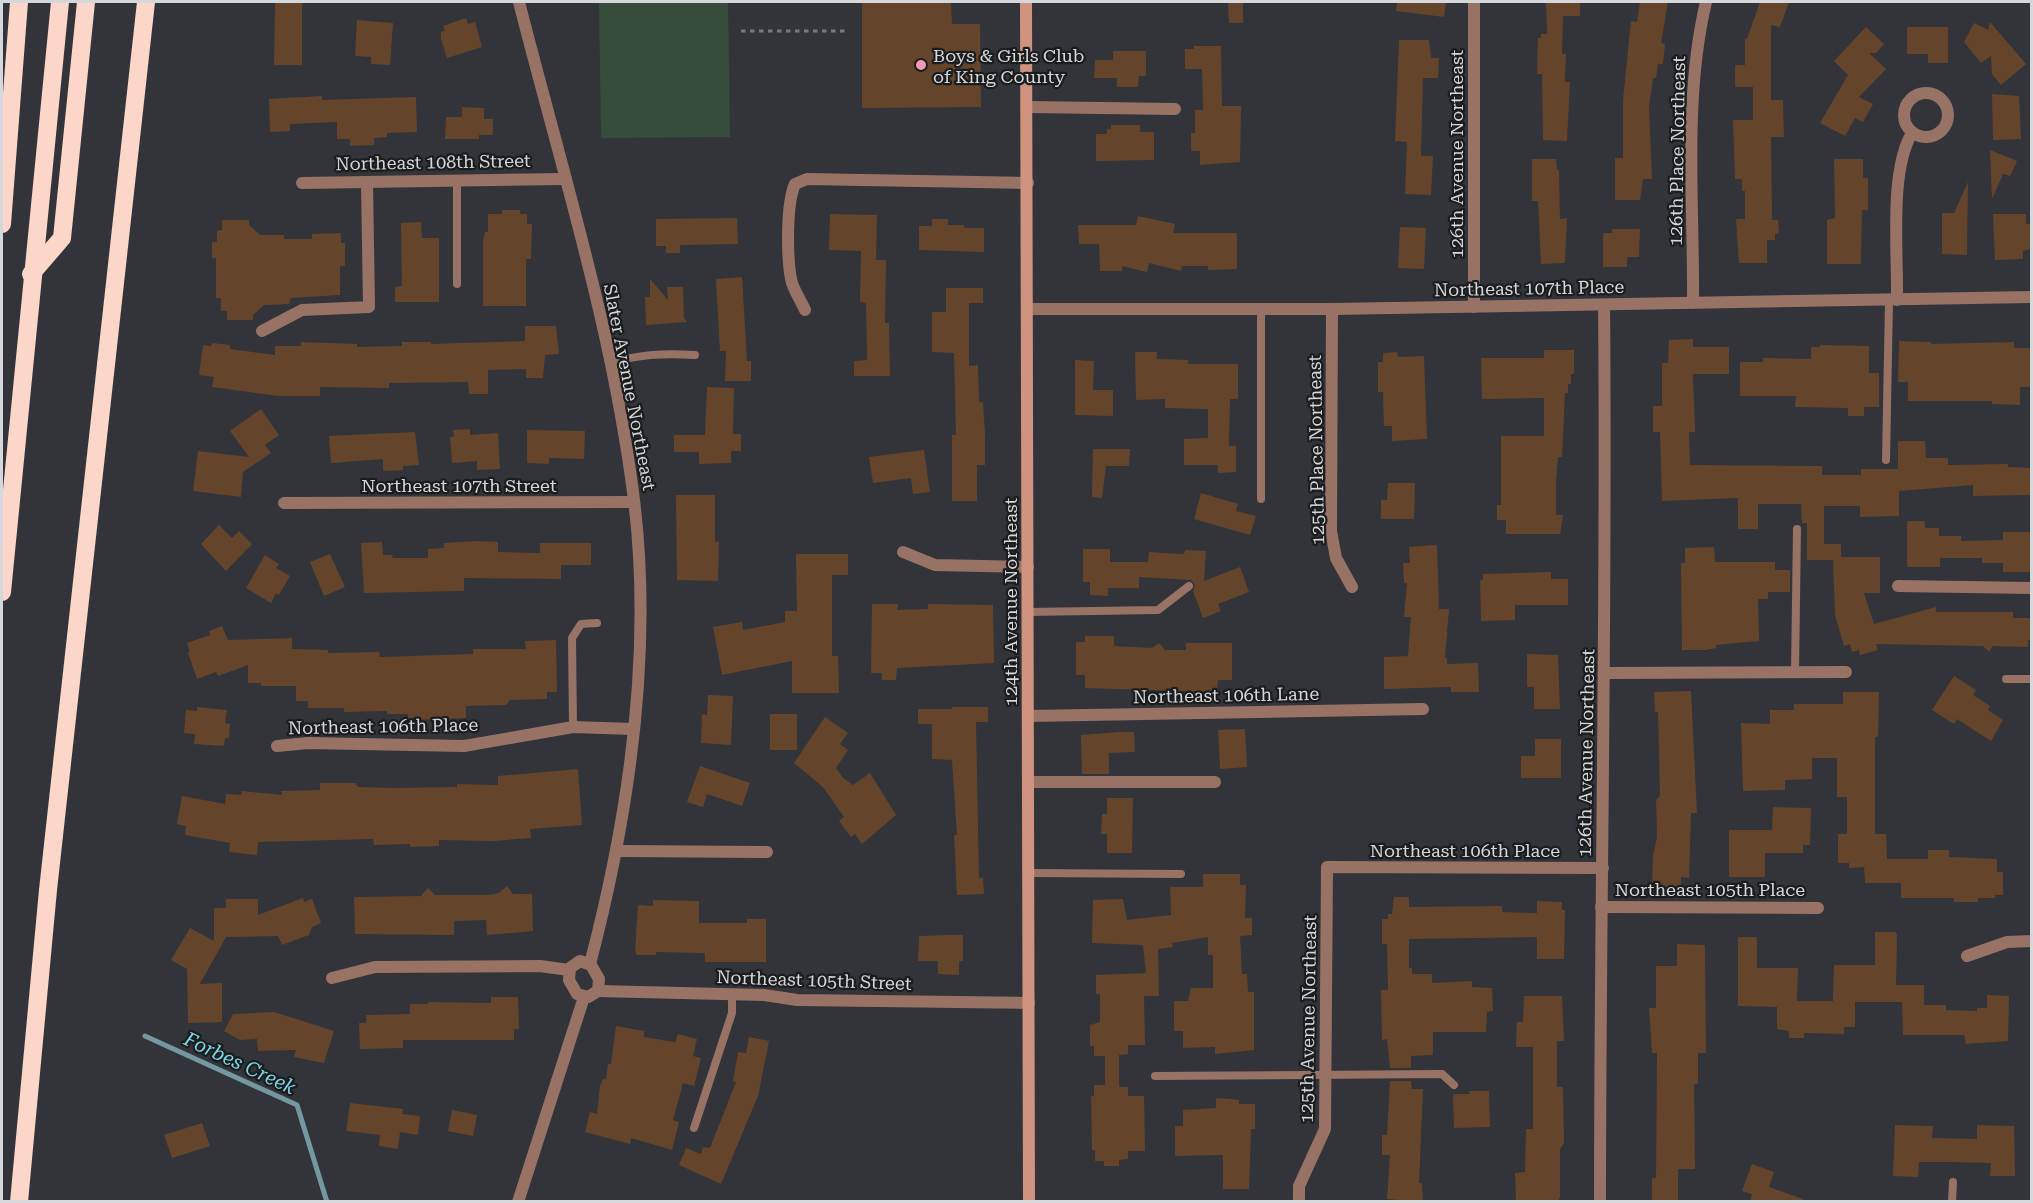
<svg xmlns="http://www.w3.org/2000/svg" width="2033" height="1203" viewBox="0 0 2033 1203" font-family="'Roboto Serif',serif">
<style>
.green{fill:#364d3b}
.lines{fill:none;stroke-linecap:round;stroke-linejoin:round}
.stream{stroke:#73989f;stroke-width:5}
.building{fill:#64452c}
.path{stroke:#76787d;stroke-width:3;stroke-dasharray:4.5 4.5;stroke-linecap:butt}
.service{stroke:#987265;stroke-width:8}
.minor{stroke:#987265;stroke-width:12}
.secondary{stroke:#d09380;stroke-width:12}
.motorway{stroke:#fcd6c9;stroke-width:18}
.poi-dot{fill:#f29aaf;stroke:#1b1c1e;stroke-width:2}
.labels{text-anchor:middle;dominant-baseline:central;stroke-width:4.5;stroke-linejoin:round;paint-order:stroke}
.poi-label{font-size:18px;fill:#d5d7da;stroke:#1b1c1e;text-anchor:start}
.street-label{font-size:18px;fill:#d5d7da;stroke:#1b1c1e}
.water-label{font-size:20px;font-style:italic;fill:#7dd5e4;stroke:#1b1c1e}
</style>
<rect width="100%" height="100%" fill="#323439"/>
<polygon class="green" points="599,2 728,2 730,137 601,138"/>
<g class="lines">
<polyline class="stream" points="145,1036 297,1105 327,1202"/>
</g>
<g class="building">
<polygon points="275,2 302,2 302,65 274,65"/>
<polygon points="862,2 951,2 952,24 980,24 981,107 862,108"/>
<polygon points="1228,2 1243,2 1243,23 1229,23"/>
<polygon points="1397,2 1446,2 1444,17 1396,11"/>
<polygon points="1546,2 1580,2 1580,16 1563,16 1562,54 1566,54 1565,82 1570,82 1567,141 1543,140 1542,74 1537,74 1538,38 1541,38 1541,34 1547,34"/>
<polygon points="1640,2 1668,2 1661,43 1665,44 1663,64 1658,64 1656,78 1653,78 1649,107 1652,179 1643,179 1640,200 1615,200 1615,158 1623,158 1623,100 1631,21 1637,22"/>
<polygon points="1760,2 1789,2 1780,27 1771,25 1771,100 1783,100 1784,137 1771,137 1772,220 1778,220 1779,233 1775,234 1775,240 1767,240 1767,263 1739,263 1736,219 1745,219 1745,191 1742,191 1742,179 1735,179 1733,120 1753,120 1753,87 1735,87 1735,65 1745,65 1745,39 1747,39"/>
<polygon points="466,18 468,24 475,22 482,47 447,58 441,39 441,32 445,31 443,26"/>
<polygon points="357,20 393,23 390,65 371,64 371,57 355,56"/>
<polygon points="1990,22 2026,64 2001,85 1992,74 1991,56 1981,63 1964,42 1974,23 1988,30"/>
<polygon points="1866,27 1884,44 1876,53 1869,53 1886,69 1859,97 1873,104 1863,122 1855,118 1845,136 1820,123 1848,75 1834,61"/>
<polygon points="1907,27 1948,27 1948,63 1928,63 1928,54 1907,54"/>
<polygon points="1399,40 1429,40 1431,58 1439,58 1438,78 1423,78 1421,156 1433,156 1431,195 1405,194 1407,142 1395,141"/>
<polygon points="1194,46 1221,46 1222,106 1241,106 1240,162 1200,165 1200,151 1191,151 1191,133 1195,133 1195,110 1203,110 1202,69 1185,69 1185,49 1194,49"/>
<polygon points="1113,51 1146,51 1146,76 1139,76 1138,87 1117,87 1117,78 1094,78 1095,60 1113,60"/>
<polygon points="1992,94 2019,96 2021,139 1993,140"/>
<polygon points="322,96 322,100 416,97 417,132 387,133 387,137 374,138 374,145 350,146 350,139 337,139 337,122 290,124 290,131 270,132 269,99"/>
<polygon points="462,107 484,108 484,119 493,119 493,135 479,135 479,139 445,139 446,117 462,117"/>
<polygon points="1111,125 1140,125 1140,132 1154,132 1154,160 1096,161 1096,134 1107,134 1107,129 1111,129"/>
<polygon points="1990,150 2017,161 2010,176 2003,174 1992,199"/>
<polygon points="1532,159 1556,159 1557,170 1559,170 1560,219 1567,218 1565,263 1541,264 1538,201 1532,201"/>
<polygon points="1834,159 1863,159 1863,178 1868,178 1868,210 1862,210 1861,264 1827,264 1827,220 1835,218"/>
<polygon points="1968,182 1967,255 1942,254 1942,213 1954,213"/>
<polygon points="502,210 520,210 520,214 527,214 527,224 532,224 531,259 526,259 526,306 483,306 483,241 485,232 488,232 488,214 502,214"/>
<polygon points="830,214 877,215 876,260 886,260 885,323 889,323 890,376 854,376 854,361 867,360 866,303 860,302 861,251 829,250"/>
<polygon points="1993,214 2026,214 2026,224 2031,224 2031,249 2023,251 2023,259 1995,260"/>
<polygon points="1138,216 1175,224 1173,233 1237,233 1237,269 1208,270 1208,266 1182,266 1181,271 1149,263 1147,272 1122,266 1122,271 1100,271 1099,244 1079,244 1078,225 1136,225"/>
<polygon points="737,218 738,244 680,245 680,253 666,253 666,246 656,246 656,219"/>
<polygon points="932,219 948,219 948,225 964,225 964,228 984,228 984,252 919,250 919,226 932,226"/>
<polygon points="222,220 249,220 249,225 260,235 284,235 284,239 312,239 312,234 341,233 341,243 345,243 345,266 340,266 340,295 291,298 289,304 264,305 253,315 253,320 227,320 227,311 221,311 221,298 216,298 216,258 212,258 212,242 217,242 217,231 222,230"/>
<polygon points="421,222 422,238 439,238 439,302 395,302 395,287 402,286 401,223"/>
<polygon points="1400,227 1426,228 1424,269 1398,268"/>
<polygon points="1612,229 1640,229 1639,257 1627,257 1627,267 1603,267 1603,233 1612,233"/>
<polygon points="742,277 747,361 751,361 751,381 725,381 726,351 720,351 716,279"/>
<polygon points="650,279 668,300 667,287 683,287 684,318 687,322 646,325 645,297 650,297"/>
<polygon points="946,288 983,288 983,303 969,303 969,366 978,365 979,402 983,402 985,435 985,465 977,465 977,501 952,501 952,435 956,435 954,353 932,352 932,312 946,312"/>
<polygon points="525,326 556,326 559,354 545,355 543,378 526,378 526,369 488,370 488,394 469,394 468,382 389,383 389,388 320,387 320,396 279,396 212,387 214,377 199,375 203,345 211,346 212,343 230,345 230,349 275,355 275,346 301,346 301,342 357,344 357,347 402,346 402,342 431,342 431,344 525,341"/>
<polygon points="1693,339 1693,347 1729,347 1729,374 1693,374 1695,432 1689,432 1690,465 1822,466 1822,475 1861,475 1861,469 1898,469 1898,441 1925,441 1926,458 1948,458 1948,465 2008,464 2008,467 2031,468 2031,495 1973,496 1973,485 1899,491 1899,516 1860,517 1860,506 1824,506 1824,544 1841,544 1841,557 1880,557 1880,593 1864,593 1874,624 1936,607 1936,612 2013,612 2013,618 2031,618 2031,640 2028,640 2028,647 1993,646 1989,652 1983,646 1876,644 1878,650 1860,655 1859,650 1852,652 1850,644 1844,646 1835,615 1833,560 1807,560 1807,523 1802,523 1801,504 1758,504 1758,529 1738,529 1738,498 1662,501 1660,432 1653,432 1653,406 1662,406 1662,363 1668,363 1669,340"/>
<polygon points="1899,341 1931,342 1931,344 2014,342 2014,348 2031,348 2030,387 2020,387 2020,405 1992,404 1992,401 1908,401 1908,382 1898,382"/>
<polygon points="1820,345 1869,346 1869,373 1879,373 1879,407 1864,407 1864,416 1848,416 1848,408 1795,407 1796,396 1740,396 1740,362 1763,362 1763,358 1811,359 1811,347 1820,347"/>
<polygon points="1544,350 1574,350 1574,374 1571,374 1571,384 1568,384 1568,393 1565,393 1562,457 1558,457 1556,480 1556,515 1563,515 1560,534 1506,534 1506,520 1497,520 1497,505 1501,505 1501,436 1544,436 1544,398 1482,399 1481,358 1544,358"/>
<polygon points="1135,352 1157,352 1157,359 1188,360 1188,364 1238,364 1238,399 1230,399 1229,446 1236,446 1236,472 1218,473 1218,465 1184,465 1184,439 1208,438 1208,409 1165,408 1165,399 1136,400"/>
<polygon points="1397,352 1398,357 1424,356 1427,439 1392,441 1392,426 1384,426 1383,392 1378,392 1378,362 1383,362 1383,353"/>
<polygon points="1075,360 1094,361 1093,390 1113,390 1113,416 1075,415"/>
<polygon points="707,387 734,388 733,434 741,434 741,451 731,451 731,463 699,464 699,452 674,452 674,435 705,435"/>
<polygon points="261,409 279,435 265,445 271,453 243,472 241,497 193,491 198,451 249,457 230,431"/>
<polygon points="470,429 470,435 498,433 500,469 477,470 477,461 452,463 450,437 454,437 453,430"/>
<polygon points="527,430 585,431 584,459 549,458 549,464 527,463"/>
<polygon points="415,432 419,465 403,466 403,470 383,471 383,459 331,463 329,436"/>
<polygon points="1093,449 1130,449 1129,466 1106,466 1102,498 1092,497"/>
<polygon points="924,450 930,492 913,494 911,478 873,483 869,457"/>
<polygon points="1388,483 1415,483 1414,519 1381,519 1381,500 1387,500"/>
<polygon points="1201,493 1238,504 1236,511 1256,516 1250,535 1194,519"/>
<polygon points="676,495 715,495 715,542 719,542 718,581 677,580"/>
<polygon points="1907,521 1925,521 1925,528 1939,528 1939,536 1961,536 1961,541 2003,540 2003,532 2031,532 2031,572 2003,572 2003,563 1982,563 1982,558 1940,558 1940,567 1907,567"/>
<polygon points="219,525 232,538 239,531 252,544 226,571 201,544"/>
<polygon points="478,541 498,542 498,552 540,553 540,543 591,543 591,565 561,565 561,579 464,578 464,591 364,593 361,543 382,542 383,555 392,555 393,558 428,558 428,549 444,548 444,543"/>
<polygon points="1437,545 1439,609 1449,609 1445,658 1447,658 1447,664 1478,663 1479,692 1451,692 1451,687 1384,689 1384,657 1408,656 1411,617 1404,617 1407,583 1404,583 1403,563 1410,563 1409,547"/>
<polygon points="1714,547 1715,562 1775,562 1775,570 1790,570 1790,592 1768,592 1768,599 1758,599 1759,641 1716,645 1716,648 1706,650 1682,650 1681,563 1685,563 1685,548"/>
<polygon points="1083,549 1110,549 1110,562 1148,562 1149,552 1184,554 1185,550 1206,551 1204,581 1240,567 1249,592 1218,604 1221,611 1203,618 1193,591 1195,585 1191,580 1139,577 1139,588 1108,588 1108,596 1090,595 1090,582 1083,582"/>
<polygon points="330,554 345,587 324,596 310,562"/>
<polygon points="796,554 848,554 848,575 832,575 832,656 838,656 839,693 792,693 792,661 722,675 713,627 742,622 743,630 785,622 785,611 797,611"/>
<polygon points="265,555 279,564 276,568 290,576 279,595 276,593 271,603 246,588"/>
<polygon points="1551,572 1551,579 1568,579 1568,605 1515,605 1515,620 1481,621 1480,580 1483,580 1483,574"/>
<polygon points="872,604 898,604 897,610 928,609 928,604 993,605 994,663 897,668 896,680 882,680 882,673 871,673"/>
<polygon points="222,626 228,640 292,638 292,649 328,650 328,653 379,652 380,657 473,654 473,649 526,649 525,641 556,640 557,692 547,692 547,699 510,700 506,705 466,706 466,718 408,720 408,714 387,714 387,711 344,712 344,708 308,708 308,701 296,701 296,686 261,686 261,683 248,683 248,665 218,676 216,672 197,679 188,653 190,652 187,643 210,635 209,631"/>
<polygon points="1085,636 1114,636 1114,646 1152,648 1159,643 1165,650 1186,650 1186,643 1232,643 1232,680 1218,680 1217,692 1085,688 1085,675 1076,675 1076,642 1085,642"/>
<polygon points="1527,654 1558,655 1560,709 1534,709 1534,687 1527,687"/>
<polygon points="1954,676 1976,690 1973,695 1990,706 1988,710 2003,720 1991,741 1957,719 1954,724 1932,710"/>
<polygon points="1691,691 1697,813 1691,813 1689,878 1681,877 1681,889 1652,889 1653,855 1657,838 1656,800 1660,796 1658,712 1655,712 1654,692"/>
<polygon points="1843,692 1879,692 1878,737 1875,737 1875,834 1886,834 1887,859 1928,859 1928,850 1949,850 1949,857 1997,859 1997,872 2003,872 2003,895 1995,895 1995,898 1978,898 1978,902 1954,902 1954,898 1901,898 1901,883 1865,883 1864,867 1849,868 1849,863 1838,863 1838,834 1847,834 1847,797 1837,797 1837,758 1812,758 1812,779 1785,780 1785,790 1743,791 1741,723 1770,724 1770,710 1794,710 1794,704 1843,704"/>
<polygon points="708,695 733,696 731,745 701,743 702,714 707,715"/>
<polygon points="197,707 227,710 225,723 230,724 229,738 225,738 224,746 194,744 195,734 184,733 186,710 197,711"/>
<polygon points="952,707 988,707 988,722 976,722 979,878 983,878 984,894 957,895 954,835 957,835 952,760 932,759 932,724 918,724 918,709 952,709"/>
<rect x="770" y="714" width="27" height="36"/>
<polygon points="825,717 848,733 840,744 848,750 836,768 843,778 853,785 870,773 896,815 862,844 855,834 851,837 839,821 844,817 823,787 794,763"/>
<polygon points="1245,729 1247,767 1220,769 1218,730"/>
<polygon points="1119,732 1134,732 1135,752 1109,753 1109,774 1082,774 1081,735"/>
<polygon points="1535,739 1561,739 1561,778 1521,778 1521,756 1535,756"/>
<polygon points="700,766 750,783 742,806 707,794 703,807 687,802"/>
<polygon points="578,769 582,825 530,829 531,838 493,841 439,840 439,846 410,847 410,844 374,845 373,839 258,842 257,855 229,852 230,843 185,835 186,826 177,824 182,796 225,804 226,794 241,795 242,791 282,795 281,791 320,790 320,783 355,783 358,787 394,788 457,787 457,784 498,785 498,776"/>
<polygon points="1107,798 1133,798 1132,853 1107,853 1107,834 1101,834 1102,814 1107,814"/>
<polygon points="1773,807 1811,808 1810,845 1803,845 1803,853 1765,853 1765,877 1729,877 1729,830 1772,830"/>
<polygon points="1203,874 1240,874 1240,885 1246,885 1245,918 1252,918 1252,935 1240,936 1242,974 1247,974 1248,992 1254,992 1254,1050 1215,1054 1215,1047 1183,1048 1183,1031 1174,1031 1174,1001 1188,1001 1191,988 1213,988 1213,955 1208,955 1208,937 1172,943 1173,947 1158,949 1159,996 1144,996 1145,1045 1128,1045 1128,1054 1119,1055 1119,1087 1128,1087 1128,1096 1144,1096 1145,1151 1128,1151 1128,1159 1119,1160 1119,1166 1104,1166 1104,1161 1095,1161 1095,1150 1092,1150 1091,1096 1094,1096 1094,1085 1105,1085 1105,1056 1094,1056 1094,1046 1090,1046 1090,1025 1100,1022 1100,994 1096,994 1096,975 1146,973 1143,945 1092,943 1093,900 1123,899 1127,920 1171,915 1170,887 1203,887"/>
<polygon points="507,886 513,894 532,894 533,931 487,935 486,920 454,921 454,935 355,934 354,897 421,896 428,888 435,895 488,895 499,893"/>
<polygon points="1394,897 1409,897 1409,907 1502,906 1502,912 1537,913 1537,901 1562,902 1562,910 1565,910 1564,959 1537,959 1537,937 1409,939 1409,968 1412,968 1412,974 1432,974 1432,983 1472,981 1472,987 1492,988 1493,1011 1487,1012 1486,1032 1433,1032 1433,1055 1411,1056 1411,1068 1390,1068 1387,1039 1382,1040 1381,990 1388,990 1387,944 1382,944 1382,919 1388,919 1388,914 1392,914"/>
<polygon points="303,898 304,902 312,899 321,923 312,927 309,935 282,945 278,936 226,937 200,984 222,983 222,1022 188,1023 187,969 171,960 190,928 214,941 214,908 226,908 226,899 258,899 258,915"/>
<polygon points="653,900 699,901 699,923 747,923 747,919 766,919 766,962 705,962 705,953 656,952 656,955 637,955 635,951 638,905 653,906"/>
<polygon points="1875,932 1895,932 1897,935 1896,985 1924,985 1924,1005 1946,1005 1946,1010 1977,1011 1977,1008 1987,1008 1987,995 2009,996 2008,1041 1966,1044 1964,1035 1903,1035 1902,1002 1855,1002 1855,1027 1844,1027 1844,1034 1804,1033 1804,1038 1789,1038 1789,1031 1777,1029 1777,1007 1738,1006 1738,937 1757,937 1757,968 1798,968 1797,1001 1833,1001 1834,965 1875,965"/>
<polygon points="949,935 963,935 963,961 959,961 959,975 938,974 938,961 918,961 919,936"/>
<polygon points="1677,944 1705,945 1706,1053 1698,1053 1698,1084 1694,1084 1695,1169 1678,1169 1678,1202 1652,1202 1652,1178 1656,1178 1657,1053 1652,1053 1649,1008 1656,1008 1656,966 1677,966"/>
<polygon points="1524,996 1562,996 1564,1041 1557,1041 1557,1087 1563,1087 1564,1143 1560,1149 1560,1197 1558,1202 1516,1202 1515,1173 1525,1172 1526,1129 1533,1129 1533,1047 1516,1047 1517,1022 1523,1022"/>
<polygon points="491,997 518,997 519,1029 514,1029 514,1040 403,1040 403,1048 360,1049 359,1023 366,1023 366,1015 410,1014 410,1004 428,1004 428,1002 491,1003"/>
<polygon points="274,1012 334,1031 324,1063 294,1057 296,1050 258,1051 257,1039 240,1040 224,1031 233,1014"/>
<polygon points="616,1026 644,1031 644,1037 675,1042 678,1034 697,1039 693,1056 701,1058 694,1086 683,1083 673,1120 679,1122 672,1150 631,1138 630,1144 585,1132 590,1112 597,1114 600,1086 603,1079 606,1079 608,1064 611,1064"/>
<polygon points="749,1037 769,1041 758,1096 721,1184 679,1165 686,1148 701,1154 703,1147 710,1148 736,1082 733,1081 738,1052 746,1053"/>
<polygon points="1390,1081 1411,1081 1412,1089 1423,1089 1419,1183 1422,1183 1423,1202 1387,1199 1390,1155 1382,1155 1382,1135 1387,1135"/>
<polygon points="1469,1091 1489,1091 1490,1127 1454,1128 1453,1094 1470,1094"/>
<polygon points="1216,1098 1231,1099 1239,1100 1239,1104 1255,1104 1255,1129 1251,1129 1249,1189 1223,1189 1223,1155 1175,1156 1175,1126 1183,1126 1183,1110 1216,1108"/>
<polygon points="350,1103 403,1109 402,1114 420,1116 418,1135 400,1132 398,1149 379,1146 380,1135 346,1131"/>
<polygon points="452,1110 477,1115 473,1136 448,1131"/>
<polygon points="202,1123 210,1146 172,1158 164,1135"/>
<polygon points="1895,1125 1933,1126 1932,1138 1977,1139 1977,1125 2014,1126 2015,1176 1990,1176 1991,1163 1949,1162 1919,1162 1918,1177 1893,1176"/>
<polygon points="1752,1164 1774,1172 1769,1187 1803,1199 1803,1202 1750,1202 1752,1194 1742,1191"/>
</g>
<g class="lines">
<polyline class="path" points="741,31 849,31"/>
<g class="service">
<polyline points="457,180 457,284"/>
<polyline points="1261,310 1261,499"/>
<path d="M611 363C640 354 665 353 695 355"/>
<polyline points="1886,460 1889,301"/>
<polyline points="1028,612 1158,610 1189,586"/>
<polyline points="1795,672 1797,529"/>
<polyline points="2006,679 2032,679"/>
<polyline points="573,727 572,638 581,624 597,623"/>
<polyline points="1029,873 1181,874"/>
<polyline points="1155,1076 1442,1074 1454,1085"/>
<polyline points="694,1128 732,1013 732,995"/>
<polyline points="1952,1202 1953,1182"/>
</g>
<g class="minor">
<path d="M519 2C561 167 613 331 634 500 653 654 629 815 590 964"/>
<polyline points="1474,2 1474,307"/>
<circle cx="1926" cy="115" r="22"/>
<polyline points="1028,107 1175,109"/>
<polyline points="302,183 564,179"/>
<path d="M1897 300C1898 254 1889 171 1912 133"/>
<path d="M1693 303C1694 203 1683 99 1706 2"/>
<polyline points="1028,309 1332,309 2032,297"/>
<polyline points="1332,309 1331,531 1336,558 1352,587"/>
<path d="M805 310C801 300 793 290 791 279 787 257 786 204 795 184L807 179 1028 183"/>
<polyline points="262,331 302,310 369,307 367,182"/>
<polyline points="284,503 634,502"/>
<polyline points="903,552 935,565 1028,567"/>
<polyline points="1898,586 2032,588"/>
<polyline points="1606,673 1846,672"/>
<polyline points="1029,716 1423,709"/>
<polyline points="277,746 308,743 464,746 573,727 633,729"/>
<polyline points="1029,782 1215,782"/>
<polyline points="618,851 767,852"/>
<polyline points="1601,907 1818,908"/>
<polyline points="1967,956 2007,942 2032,941"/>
<polygon points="580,961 591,965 599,979 598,991 588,997 577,994 569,980 570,968"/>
<polyline points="332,978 375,967 540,966 569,970"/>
<polyline points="598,991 764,995 797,1000 1029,1003"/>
<polyline points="518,1202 584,997"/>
<polyline points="1299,1202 1299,1186 1325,1129 1327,867 1603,868"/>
<path d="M1600 1202C1600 903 1607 604 1604 305"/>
</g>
<polyline class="secondary" points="1026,2 1029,1202"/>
<g class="motorway">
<polyline points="2,224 19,2"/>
<polyline points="31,274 62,238 86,2"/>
<polyline points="2,592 60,2"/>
<polyline points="19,1202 48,890 146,2"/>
</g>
</g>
<circle class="poi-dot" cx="921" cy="65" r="6"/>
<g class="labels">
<g class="poi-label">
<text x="933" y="55">Boys &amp; Girls Club<tspan x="933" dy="21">of King County</tspan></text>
</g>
<g class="street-label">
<text transform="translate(1677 151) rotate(-89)">126th Place Northeast</text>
<text transform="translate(1456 154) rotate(-90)">126th Avenue Northeast</text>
<text transform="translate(433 162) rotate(-1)">Northeast 108th Street</text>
<text transform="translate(1529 288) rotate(-1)">Northeast 107th Place</text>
<text transform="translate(630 387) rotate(79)">Slater Avenue Northeast</text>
<text transform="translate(1316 450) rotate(-91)">125th Place Northeast</text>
<text x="459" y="485">Northeast 107th Street</text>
<text transform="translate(1010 602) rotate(-90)">124th Avenue Northeast</text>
<text transform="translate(1226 695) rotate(-1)">Northeast 106th Lane</text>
<text transform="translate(383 726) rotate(-1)">Northeast 106th Place</text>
<text transform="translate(1586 753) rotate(-89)">126th Avenue Northeast</text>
<text x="1465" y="850">Northeast 106th Place</text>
<text x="1710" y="889">Northeast 105th Place</text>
<text transform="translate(814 980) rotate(2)">Northeast 105th Street</text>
<text transform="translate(1308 1019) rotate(-89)">125th Avenue Northeast</text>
</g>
<g class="water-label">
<text transform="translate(240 1063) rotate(25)">Forbes Creek</text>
</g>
</g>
<rect width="2033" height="1203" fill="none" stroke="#d5d7da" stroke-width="6"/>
</svg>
